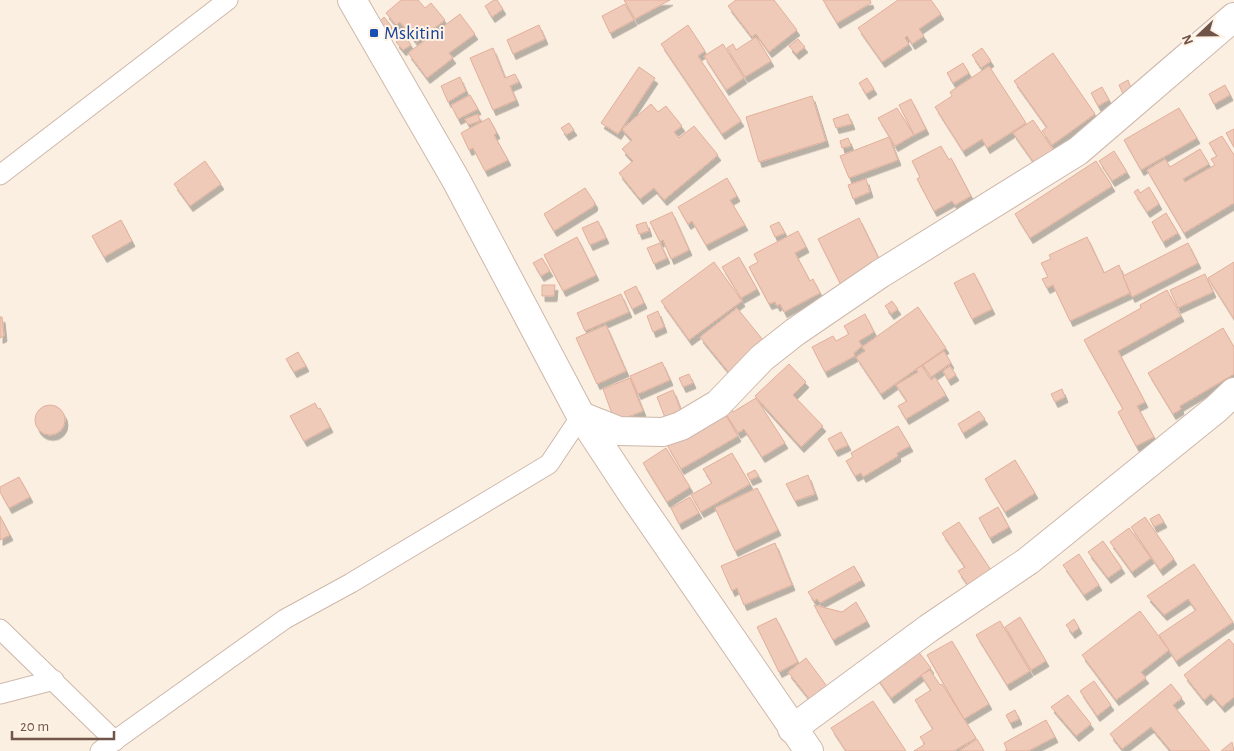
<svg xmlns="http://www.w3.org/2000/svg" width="1234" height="751" viewBox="0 0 1234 751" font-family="'Alegreya Sans',sans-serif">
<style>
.building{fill:#f0cab9;stroke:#e2af9a;filter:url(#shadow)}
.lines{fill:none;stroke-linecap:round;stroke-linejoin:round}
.service-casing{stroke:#ceb8ab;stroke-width:21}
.minor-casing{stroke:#ceb8ab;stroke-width:30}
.service{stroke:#fff;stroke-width:19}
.minor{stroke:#fff;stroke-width:28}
.transit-dot{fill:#1a4fb4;stroke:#fff3e6;stroke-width:2}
.labels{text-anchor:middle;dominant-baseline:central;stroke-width:4;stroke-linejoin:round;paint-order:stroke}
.transit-label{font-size:19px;fill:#164399;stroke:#fff3e6;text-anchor:start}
</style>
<defs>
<filter id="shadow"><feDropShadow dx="3" dy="5.5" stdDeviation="0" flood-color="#0004"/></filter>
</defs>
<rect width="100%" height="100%" fill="#fbefe1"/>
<g class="building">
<polygon points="401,0 418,0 425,8 431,3 445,20 416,42 400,22 396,25 386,13"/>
<polygon points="494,0 497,0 503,9 492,17 485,6"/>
<polygon points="624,0 670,0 635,19"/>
<polygon points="736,0 774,0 797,30 769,52 756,34 752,37 728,6"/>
<polygon points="823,0 870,0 871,3 837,23"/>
<polygon points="898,0 931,0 941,14 919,29 924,36 912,44 907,36 905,38 909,44 882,62 858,28"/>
<polygon points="625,4 634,20 610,33 602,16"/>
<polygon points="460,14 475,34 449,53 453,58 427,78 408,53"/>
<polygon points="384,17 392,27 384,33 377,24"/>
<polygon points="539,25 545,39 513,54 507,40"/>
<polygon points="688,25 705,51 698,56 741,121 722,134 661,44"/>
<polygon points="405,36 411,45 403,50 396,42"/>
<polygon points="756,37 771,61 745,77 727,48 733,44 736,50"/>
<polygon points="798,39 805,47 796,54 789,46"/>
<polygon points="723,44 744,78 726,90 704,56"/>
<polygon points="493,48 505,78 515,74 519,82 510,86 516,100 493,110 470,58"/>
<polygon points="982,48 991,61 981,68 972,55"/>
<polygon points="1053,53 1095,114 1052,145 1042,131 1047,127 1014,81"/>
<polygon points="963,63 969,73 953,83 947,73"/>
<polygon points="989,66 1026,123 987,148 982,139 963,151 935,107 952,96 950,92"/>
<polygon points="639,67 655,78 618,134 601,123"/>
<polygon points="460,77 466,91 448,102 441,86"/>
<polygon points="867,78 874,89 866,94 859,83"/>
<polygon points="1128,80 1132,91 1123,94 1119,85"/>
<polygon points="1225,85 1230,95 1214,104 1209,94"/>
<polygon points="1102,87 1109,100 1098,106 1091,93"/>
<polygon points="470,95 478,109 458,119 451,105"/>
<polygon points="812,96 826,141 759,162 746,117"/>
<polygon points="911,99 926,129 914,135 899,105"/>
<polygon points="651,104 658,112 666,106 682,126 674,132 679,138 694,126 718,155 664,200 654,188 640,199 619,173 633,161 622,149 632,140 622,129"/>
<polygon points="897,108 914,135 895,146 878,118"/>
<polygon points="1179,108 1197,138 1141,170 1124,140"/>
<polygon points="478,114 480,121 468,125 465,119"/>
<polygon points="848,114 852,124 836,128 833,119"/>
<polygon points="489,118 497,133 494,135 508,160 485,171 473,148 469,150 461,133"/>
<polygon points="1033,120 1054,151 1035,164 1013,133"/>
<polygon points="569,123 574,130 566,135 561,128"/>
<polygon points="1234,129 1234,147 1226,133"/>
<polygon points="1222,136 1234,155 1234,203 1184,233 1147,170 1165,159 1170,167 1200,149 1209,164 1183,179 1185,182 1215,165 1211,159 1217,156 1209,143"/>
<polygon points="889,137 898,160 849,178 840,156"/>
<polygon points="848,138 851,146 842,148 840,141"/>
<polygon points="941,146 949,160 951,158 971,196 955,205 952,201 934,211 917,179 920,177 912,161"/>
<polygon points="1114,151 1127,172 1112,181 1099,161"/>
<polygon points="205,161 221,184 190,206 174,184"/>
<polygon points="1096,161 1112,186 1030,238 1015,214"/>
<polygon points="727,178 737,196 730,200 745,225 706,245 692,221 688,224 678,207"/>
<polygon points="866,179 870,192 853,199 848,185"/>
<polygon points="1149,187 1159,204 1147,212 1134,192 1138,189 1140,193"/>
<polygon points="585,188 595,203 594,206 554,231 544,214"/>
<polygon points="672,212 689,250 671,259 663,240 660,242 650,222"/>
<polygon points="1166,213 1178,233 1163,242 1152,222"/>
<polygon points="859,218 882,265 841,285 818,239"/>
<polygon points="121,220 132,241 104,257 92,236"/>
<polygon points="598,221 606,238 590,245 582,228"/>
<polygon points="646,222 649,231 639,234 636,225"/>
<polygon points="779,222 785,233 775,237 770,226"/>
<polygon points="798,231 806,247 795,253 810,281 813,279 820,293 784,312 780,304 777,306 775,302 769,304 749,267 758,262 754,254"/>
<polygon points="577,237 596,275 563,291 544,255"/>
<polygon points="1087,237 1104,273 1119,265 1130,293 1070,321 1053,285 1047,288 1042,279 1048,277 1041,263 1051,259 1049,255"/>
<polygon points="660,243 667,258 654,264 647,248"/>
<polygon points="1188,243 1198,263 1132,297 1123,276"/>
<polygon points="739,257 757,289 741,298 722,267"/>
<polygon points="542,258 550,271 541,276 533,263"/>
<polygon points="714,262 742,301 689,340 661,301"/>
<polygon points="1234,262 1234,319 1208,278"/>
<polygon points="974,273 992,309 972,319 954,283"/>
<polygon points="1205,274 1213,292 1178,308 1170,290"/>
<polygon points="542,285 555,285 554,296 542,296"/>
<polygon points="636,286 644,303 632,309 624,292"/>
<polygon points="1167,290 1181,316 1118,351 1145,402 1137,406 1154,437 1136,446 1118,412 1123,409 1084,340 1141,308 1140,305"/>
<polygon points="621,294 629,312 585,331 577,313"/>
<polygon points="892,301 898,309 891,314 885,306"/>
<polygon points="918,307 946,348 881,394 856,357 865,351 862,347"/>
<polygon points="737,308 767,345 731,375 700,337"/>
<polygon points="658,311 664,327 653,332 647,316"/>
<polygon points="865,314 874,332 859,341 862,346 854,353 855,356 825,372 812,347 833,336 836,341 849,334 844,326"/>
<polygon points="0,317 2,317 4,336 0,338"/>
<polygon points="606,325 626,371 597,384 576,338"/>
<polygon points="1223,328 1234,347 1234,374 1180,406 1181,409 1173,414 1148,373"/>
<polygon points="944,351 951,363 931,377 923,365"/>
<polygon points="298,352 306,366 294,372 286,359"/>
<polygon points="662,362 670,380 638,394 630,376"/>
<polygon points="789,364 806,382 793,395 823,426 801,447 755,396"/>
<polygon points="922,366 931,380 935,377 946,395 906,419 898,406 907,401 896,385 918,372 916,369"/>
<polygon points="950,366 956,375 948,380 943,371"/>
<polygon points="689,374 693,383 683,387 679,378"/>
<polygon points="630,378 643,411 615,422 603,389"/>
<polygon points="1062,389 1065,397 1055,402 1051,394"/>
<polygon points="673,390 685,421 669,428 657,397"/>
<polygon points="756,398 785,443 762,457 744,429 738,433 726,414 732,410 733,412"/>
<polygon points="315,403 318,409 320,408 330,427 304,441 290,416"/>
<circle cx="50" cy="420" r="15"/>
<polygon points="979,411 985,419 963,433 958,424"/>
<polygon points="724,412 738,436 681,469 667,445"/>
<polygon points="898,426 910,446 897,453 898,456 863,477 861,473 855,476 846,461 853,457 851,453"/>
<polygon points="841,432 848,445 835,451 828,439"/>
<polygon points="666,448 690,487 667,502 643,463"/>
<polygon points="732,453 750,484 701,512 691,495 712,483 703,469"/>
<polygon points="1015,460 1035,493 1005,512 985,479"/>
<polygon points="755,470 759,476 750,480 747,474"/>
<polygon points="808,475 815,494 795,501 786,484"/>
<polygon points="19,477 30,497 9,508 0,492 0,487"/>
<polygon points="757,488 778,530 735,551 715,508"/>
<polygon points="690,497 699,513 679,524 671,508"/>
<polygon points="998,507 1009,527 990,538 979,518"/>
<polygon points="1159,514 1164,522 1154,527 1150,519"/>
<polygon points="0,516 10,535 0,540"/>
<polygon points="1145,517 1174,559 1160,570 1131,527"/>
<polygon points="959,522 995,576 972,591 958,571 965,567 942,533"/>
<polygon points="1129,528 1151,558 1132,572 1110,542"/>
<polygon points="1103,541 1122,568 1108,578 1088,552"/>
<polygon points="775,543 792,585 744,605 737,588 732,591 721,566"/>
<polygon points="1079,554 1099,585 1084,595 1063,565"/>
<polygon points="1194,564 1233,622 1176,661 1159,635 1196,610 1188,599 1164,615 1147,596"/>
<polygon points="854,566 862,580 820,603 817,599 814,601 808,592"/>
<polygon points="856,602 867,621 833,640 814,605 842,612"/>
<polygon points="1140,611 1169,650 1141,672 1146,678 1116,700 1082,655"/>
<polygon points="1020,617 1046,661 1031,670 1005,627"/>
<polygon points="776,618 798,662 779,672 757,627"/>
<polygon points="1074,619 1079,628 1072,633 1066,625"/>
<polygon points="1000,621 1030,671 1007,685 976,635"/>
<polygon points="1229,639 1234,645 1234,697 1222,707 1211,694 1204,700 1184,675"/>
<polygon points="952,641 989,704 964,719 927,655"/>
<polygon points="914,646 931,668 891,698 875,675"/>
<polygon points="806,658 829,689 811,701 788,672"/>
<polygon points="930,670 940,685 942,684 976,738 954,751 914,751 925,744 920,737 933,729 915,700 931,690 921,675"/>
<polygon points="1094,681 1111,705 1097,716 1080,691"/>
<polygon points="1171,684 1182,698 1173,705 1210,751 1171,751 1151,727 1122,749 1110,734"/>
<polygon points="1068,695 1091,724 1076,736 1051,707"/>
<polygon points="873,701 906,751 846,751 831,728"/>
<polygon points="1015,710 1019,719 1010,723 1006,715"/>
<polygon points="1046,720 1055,737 1028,751 1005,751 1007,750 1004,743"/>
<polygon points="977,739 984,751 959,751"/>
<polygon points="1232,742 1234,751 1221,751"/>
</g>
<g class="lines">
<g class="service-casing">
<g id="service">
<polyline points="0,175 228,0"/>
<polyline points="0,629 115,741"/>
<polyline points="0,694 54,680"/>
<polyline points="100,751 285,619 351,583 549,464 581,416"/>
</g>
</g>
<g class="minor-casing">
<g id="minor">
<polyline points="352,0 456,180 581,416 633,495 809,751"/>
<polyline points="581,416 619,431 663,432 681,426 718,404 762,358 795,332 880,274 1078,151 1234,17"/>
<polyline points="792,729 929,628 1028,561 1216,409 1234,392"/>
</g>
</g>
<use href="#service" class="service"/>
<use href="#minor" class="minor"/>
</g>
<rect class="transit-dot" x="369" y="28" width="10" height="10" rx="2.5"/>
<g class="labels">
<g class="transit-label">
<text x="384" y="33">Mskitini</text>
</g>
</g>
<g transform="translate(1199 35) rotate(248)" stroke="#fff3e6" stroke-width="4" paint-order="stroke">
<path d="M0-4L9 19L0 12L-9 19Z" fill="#715449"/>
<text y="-8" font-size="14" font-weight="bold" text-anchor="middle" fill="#715449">N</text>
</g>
<path d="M12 731v8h102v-8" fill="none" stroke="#715449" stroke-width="2.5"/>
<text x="20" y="731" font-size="15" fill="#715449" stroke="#fff3e6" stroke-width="4" paint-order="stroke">20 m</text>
</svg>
